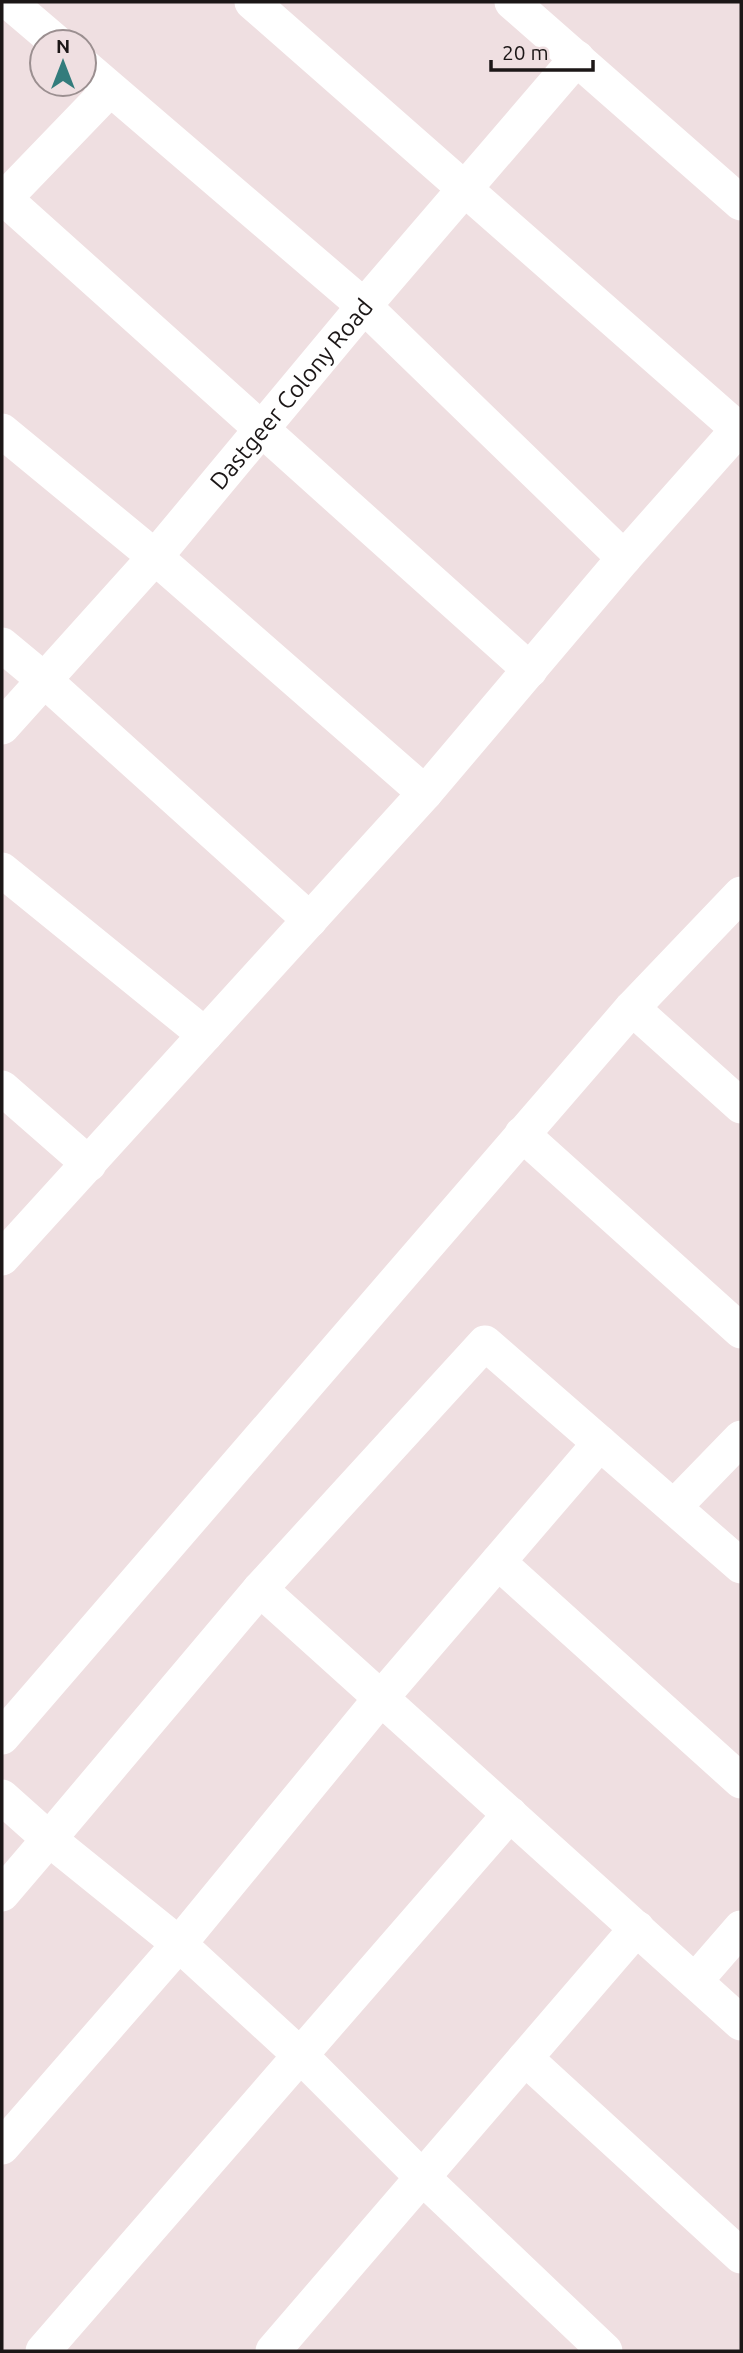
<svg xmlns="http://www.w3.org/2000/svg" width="743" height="2353" viewBox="0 0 743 2353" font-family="Ubuntu,sans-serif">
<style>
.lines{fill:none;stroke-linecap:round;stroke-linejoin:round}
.street{stroke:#fff;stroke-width:35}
.labels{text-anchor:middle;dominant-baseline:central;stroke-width:7;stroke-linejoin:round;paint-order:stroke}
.street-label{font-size:24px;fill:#1c1717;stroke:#efdfe1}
</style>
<rect width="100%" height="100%" fill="#efdfe1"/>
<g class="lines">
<g class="street">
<polyline points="9,2 56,42"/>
<polyline points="252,2 738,429"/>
<polyline points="512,2 741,203"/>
<polyline points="84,66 364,306 624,558"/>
<polyline points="4,198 530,670"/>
<polyline points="2,201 110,89"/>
<polyline points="2,431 155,557 425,793"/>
<polyline points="2,645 43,679 310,920"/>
<path id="s1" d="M2 727 155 557 364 306 577 58"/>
<polyline points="2,870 205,1035"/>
<polyline points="632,1008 741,1106"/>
<polyline points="2,1088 89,1164"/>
<polyline points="522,1134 741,1331"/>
<polyline points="2,1258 425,793 624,558 741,426"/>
<polyline points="674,1507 741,1438"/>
<polyline points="498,1562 741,1781"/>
<polyline points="260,1589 741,2023"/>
<polyline points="2,1737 632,1008 741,894"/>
<polyline points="2,1797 49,1839 2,1894"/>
<polyline points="695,1981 741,1928"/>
<polyline points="525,2058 741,2256"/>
<polyline points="2,2147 179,1944 381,1698 600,1443"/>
<polyline points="43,2351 510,1814"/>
<polyline points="273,2351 637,1928"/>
<polyline points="605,2351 422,2177 300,2055 179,1944 49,1839 260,1589 485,1343 741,1566"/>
</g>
</g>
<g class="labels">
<g class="street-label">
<text stroke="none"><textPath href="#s1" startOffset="441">Dastgeer Colony Road</textPath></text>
</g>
</g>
<rect width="743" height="2353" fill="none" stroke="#1c1717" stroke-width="7"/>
<g transform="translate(63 63)"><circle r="33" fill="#efdfe1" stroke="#9b8f90" stroke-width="2"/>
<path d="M0-5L12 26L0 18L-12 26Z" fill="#337c7c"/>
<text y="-10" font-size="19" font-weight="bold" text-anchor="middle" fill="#1c1717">N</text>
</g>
<path d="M491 60v10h102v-10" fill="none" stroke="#1c1717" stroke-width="3.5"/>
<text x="502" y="60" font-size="21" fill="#1c1717" stroke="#efdfe1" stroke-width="5" paint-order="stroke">20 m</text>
</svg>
